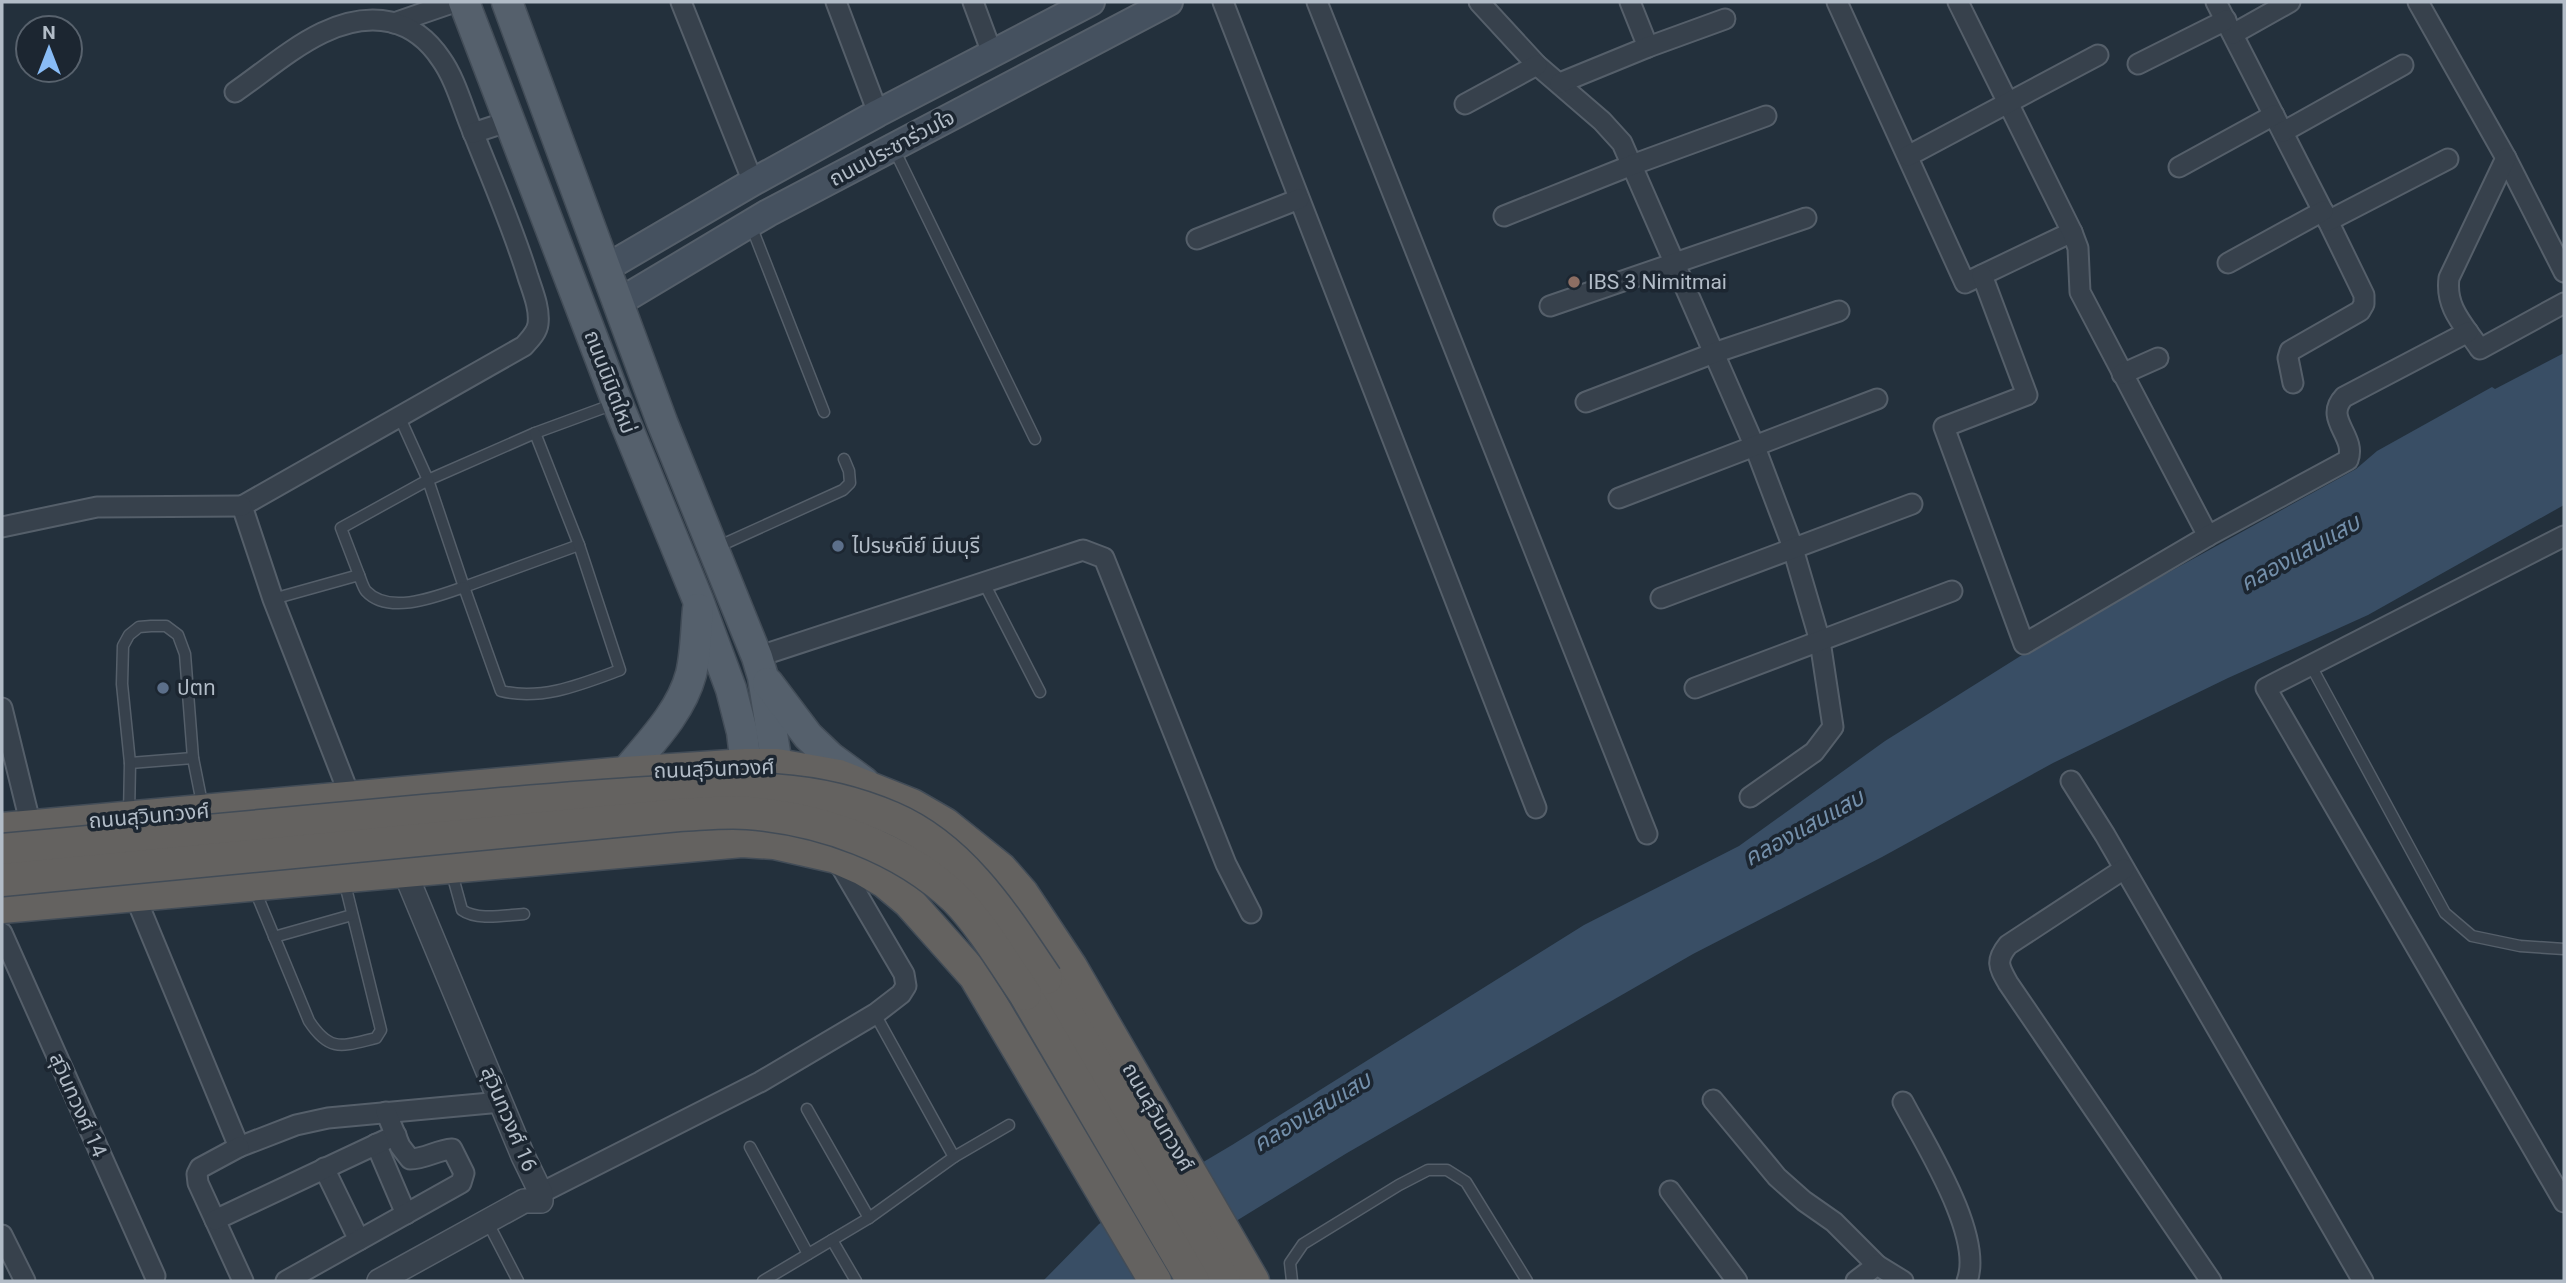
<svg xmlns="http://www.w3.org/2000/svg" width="2566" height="1283" viewBox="0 0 2566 1283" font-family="Roboto,'Noto Sans Thai',sans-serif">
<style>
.water{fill:#394e65}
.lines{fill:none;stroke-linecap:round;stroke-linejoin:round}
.service-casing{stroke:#555f6a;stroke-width:13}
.minor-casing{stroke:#555f6a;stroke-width:23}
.tertiary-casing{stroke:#555f6a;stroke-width:26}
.secondary-casing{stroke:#555f6a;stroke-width:30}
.primary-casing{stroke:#434d58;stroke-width:33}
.trunk-casing{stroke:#424c57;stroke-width:35}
.service{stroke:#37414c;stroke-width:10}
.minor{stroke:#37414c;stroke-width:19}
.tertiary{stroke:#37414c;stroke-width:23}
.secondary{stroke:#45515f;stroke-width:26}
.primary{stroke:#55606c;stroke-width:30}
.trunk{stroke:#646260;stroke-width:32}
.trunk-bridge-casing{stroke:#424c57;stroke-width:35;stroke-linecap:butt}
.trunk-bridge{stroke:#646260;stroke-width:32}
.education-dot{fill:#8d6e63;stroke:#1c2631;stroke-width:2.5}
.service-dot{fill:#5c6f8a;stroke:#1c2631;stroke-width:2.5}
.labels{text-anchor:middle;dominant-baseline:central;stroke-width:7;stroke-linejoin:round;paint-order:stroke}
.street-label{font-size:21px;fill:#b2bcc7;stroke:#1c2631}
.poi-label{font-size:21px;fill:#b2bcc7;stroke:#1c2631;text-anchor:start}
.water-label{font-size:23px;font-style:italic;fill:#738faa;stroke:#1c2631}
</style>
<rect width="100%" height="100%" fill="#23303c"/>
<polygon class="water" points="2564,353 2564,505 2368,615 2228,678 2053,763 1882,857 1693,954 1347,1153 1145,1277 1137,1281 1043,1281 1099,1224 1232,1145 1584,925 1739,846 1885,741 2046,640 2356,469 2377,451 2492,387 2495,389"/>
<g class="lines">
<g class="service-casing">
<g id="service">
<polyline points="893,147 1035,439"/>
<polyline points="750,223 824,412"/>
<polyline points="400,418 428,480 535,433 614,404"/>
<polyline points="715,548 843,490 850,483 849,471 844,459"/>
<polyline points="359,575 341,528 428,480 464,587 579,545"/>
<polyline points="984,583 1040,692"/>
<path d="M273 599 359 575C361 580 363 587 366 591 389 616 438 596 464 587L501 691C542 701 582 684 620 670L579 545 535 433"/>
<polyline points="2310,664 2445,913 2472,936 2520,946 2564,949"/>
<polyline points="130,763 193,758"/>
<polyline points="129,815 130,763 122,684 123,646 129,635 139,627 151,626 166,626 178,635 185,654 193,758 203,808"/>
<path d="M451 870 462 910C477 921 506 915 524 914"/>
<path d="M254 888 309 1021C330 1053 342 1046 376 1038L381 1030 344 880"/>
<polyline points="274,937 352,915"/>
<polyline points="807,1109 869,1218 954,1157 875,1014"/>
<polyline points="750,1147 808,1254"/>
<polyline points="954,1157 1009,1125"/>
<polyline points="487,1221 518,1281"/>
<polyline points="832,1240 856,1281"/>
<polyline points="763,1281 869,1218"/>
<polyline points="1292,1281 1290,1263 1303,1244 1399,1185 1428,1170 1447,1170 1466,1182 1527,1281"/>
</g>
</g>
<g class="minor-casing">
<g id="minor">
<polyline points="681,2 753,182"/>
<polyline points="836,2 878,113"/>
<polyline points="973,2 992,53"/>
<polyline points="1223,2 1536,808"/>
<polyline points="1317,2 1647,834"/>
<polyline points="1479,2 1537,65 1602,121 1622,143 1755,447 1791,542 1820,641 1833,727 1814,752 1750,797"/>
<polyline points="1630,2 1648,47"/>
<polyline points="1837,2 1965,283 2072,232"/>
<polyline points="1958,2 2072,232 2078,248 2080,292 2208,536"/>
<polyline points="2216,2 2328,221 2364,295 2364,304 2360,311 2290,351 2288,358 2293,383"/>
<polyline points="2418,2 2506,158 2564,272"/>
<polyline points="394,23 455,2"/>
<polyline points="2233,34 2290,2"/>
<polyline points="2138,64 2226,20"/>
<polyline points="1560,83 1648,47 1725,19"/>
<path d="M235 92C279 62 332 9 391 22 412 27 429 41 441 59 456 80 463 109 473 132 492 180 513 228 528 277 533 292 540 309 538 324 537 333 529 340 524 346L242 506 273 599 351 799"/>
<polyline points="1465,104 1537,65"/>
<polyline points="2283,132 2403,65"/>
<polyline points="473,133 510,121"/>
<polyline points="1908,156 2098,55"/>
<path d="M2506 158 2449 278C2445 308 2464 325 2480 349L2564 303"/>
<polyline points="2179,167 2274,115"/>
<polyline points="1504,216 1632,165 1766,116"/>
<polyline points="2328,221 2448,159"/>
<polyline points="1197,239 1299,199"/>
<polyline points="2228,263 2323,211"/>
<path d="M1982 275 2027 395 1944 427 2024 644 2208 536 2348 460C2357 436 2323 419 2344 397L2468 332"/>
<polyline points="1550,306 1806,218"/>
<polyline points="2122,374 2158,358"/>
<polyline points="1586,402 1714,353 1839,311"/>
<polyline points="1619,498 1877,399"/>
<polyline points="2,527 97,507 242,506"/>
<polyline points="2564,536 2266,688 2564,1202"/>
<polyline points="1661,598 1912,504"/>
<polyline points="757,657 1083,550 1104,558 1226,864 1251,913"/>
<polyline points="1695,688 1952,591"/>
<polyline points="2,708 31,826"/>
<polyline points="2071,781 2105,835 2363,1281"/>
<path d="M2124 869 2008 945C1995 961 1999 967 2008 983L2211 1281"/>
<polyline points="135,896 239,1147 296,1125 328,1118 501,1102"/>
<polyline points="2,933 155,1276"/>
<polyline points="1713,1100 1777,1177 1804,1201 1834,1222 1877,1265"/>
<path d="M1903 1102C1925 1144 1984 1236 1967 1281"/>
<polyline points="376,1144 406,1214"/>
<polyline points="239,1147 200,1168 197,1174 198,1183 243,1281"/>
<polyline points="324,1168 359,1240"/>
<polyline points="1670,1191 1737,1281"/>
<polyline points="541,1193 760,1082 875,1014 901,994 906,986 904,974 836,858"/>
<polyline points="215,1220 396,1135"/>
<polyline points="2,1235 25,1281"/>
<path d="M286 1281 461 1183 464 1173 452 1149C437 1150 425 1159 410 1159L400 1146 386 1112"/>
<polyline points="1856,1281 1877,1265 1903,1281"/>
</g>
</g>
<g class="tertiary-casing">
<polyline id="tertiary" points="379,1281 524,1201 541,1201 541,1193 523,1156 404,870"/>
</g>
<g class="secondary-casing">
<g id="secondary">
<polyline points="606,268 753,182 878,113 1091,2"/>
<polyline points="619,302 768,213 1169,2"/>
</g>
</g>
<g class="primary-casing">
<g id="primary">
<polyline points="464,2 617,402 698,600 731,689 742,732 746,765"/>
<polyline points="507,2 662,422 757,657 763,677 777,765"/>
<polyline points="768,683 808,736 830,757 864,782"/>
<path d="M625 773C650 743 681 712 691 674 696 653 696 630 698 609"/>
</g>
</g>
<g class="trunk-casing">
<g id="trunk">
<polyline points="2,829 625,773 746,765 777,765 839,776 912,805 945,824 1001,869 1022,893 1071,967 1253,1281"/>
<polyline points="2,907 742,841 774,843 836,857 861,868 885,882 909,902 975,976 1155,1281"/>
<polyline points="1046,978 1224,1281"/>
<polyline points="1025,994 1193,1281"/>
</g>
</g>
<use href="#service" class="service"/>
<use href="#minor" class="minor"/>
<use href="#tertiary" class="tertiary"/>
<use href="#secondary" class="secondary"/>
<use href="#primary" class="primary"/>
<use href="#trunk" class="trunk"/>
<g class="trunk-bridge-casing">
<g id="trunk-bridge">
<path d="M2 850C146 837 290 824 434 810 505 804 576 797 648 793 735 788 809 782 892 818 962 848 1005 917 1046 978"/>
<path d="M2 880 679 815C702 814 726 811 748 813 822 819 902 847 956 899 980 923 1006 966 1025 994"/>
</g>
</g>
<use href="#trunk-bridge" class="trunk-bridge"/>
</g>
<circle class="education-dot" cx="1574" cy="282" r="7"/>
<g class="service-dot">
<circle cx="838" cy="546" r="7"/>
<circle cx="163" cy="688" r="7"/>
</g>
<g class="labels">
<g class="street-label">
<text transform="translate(892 148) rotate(-28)">ถนนประชาร่วมใจ</text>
<text transform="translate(610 382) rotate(69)">ถนนนิมิตใหม่</text>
<text transform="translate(714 769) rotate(-2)">ถนนสุวินทวงศ์</text>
<text transform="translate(149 816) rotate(-5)">ถนนสุวินทวงศ์</text>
<text transform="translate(78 1105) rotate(66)">สุวินทวงศ์ 14</text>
<text transform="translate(1158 1117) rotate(60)">ถนนสุวินทวงศ์</text>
<text transform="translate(509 1119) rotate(67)">สุวินทวงศ์ 16</text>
</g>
<g class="poi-label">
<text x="1588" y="282">IBS 3 Nimitmai</text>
<text x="852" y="546">ไปรษณีย์ มีนบุรี</text>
<text x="177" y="688">ปตท</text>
</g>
<g class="water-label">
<text transform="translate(2300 553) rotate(-29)">คลองแสนแสบ</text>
<text transform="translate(1804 828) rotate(-29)">คลองแสนแสบ</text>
<text transform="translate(1312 1112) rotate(-31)">คลองแสนแสบ</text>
</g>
</g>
<rect width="2566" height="1283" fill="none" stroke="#b2bcc7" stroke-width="7"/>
<g transform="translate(49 49)"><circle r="33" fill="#1c2631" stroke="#58626d" stroke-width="2"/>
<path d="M0-5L12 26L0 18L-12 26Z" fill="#89bcf6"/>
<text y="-10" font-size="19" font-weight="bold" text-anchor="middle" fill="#b2bcc7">N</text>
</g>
</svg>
